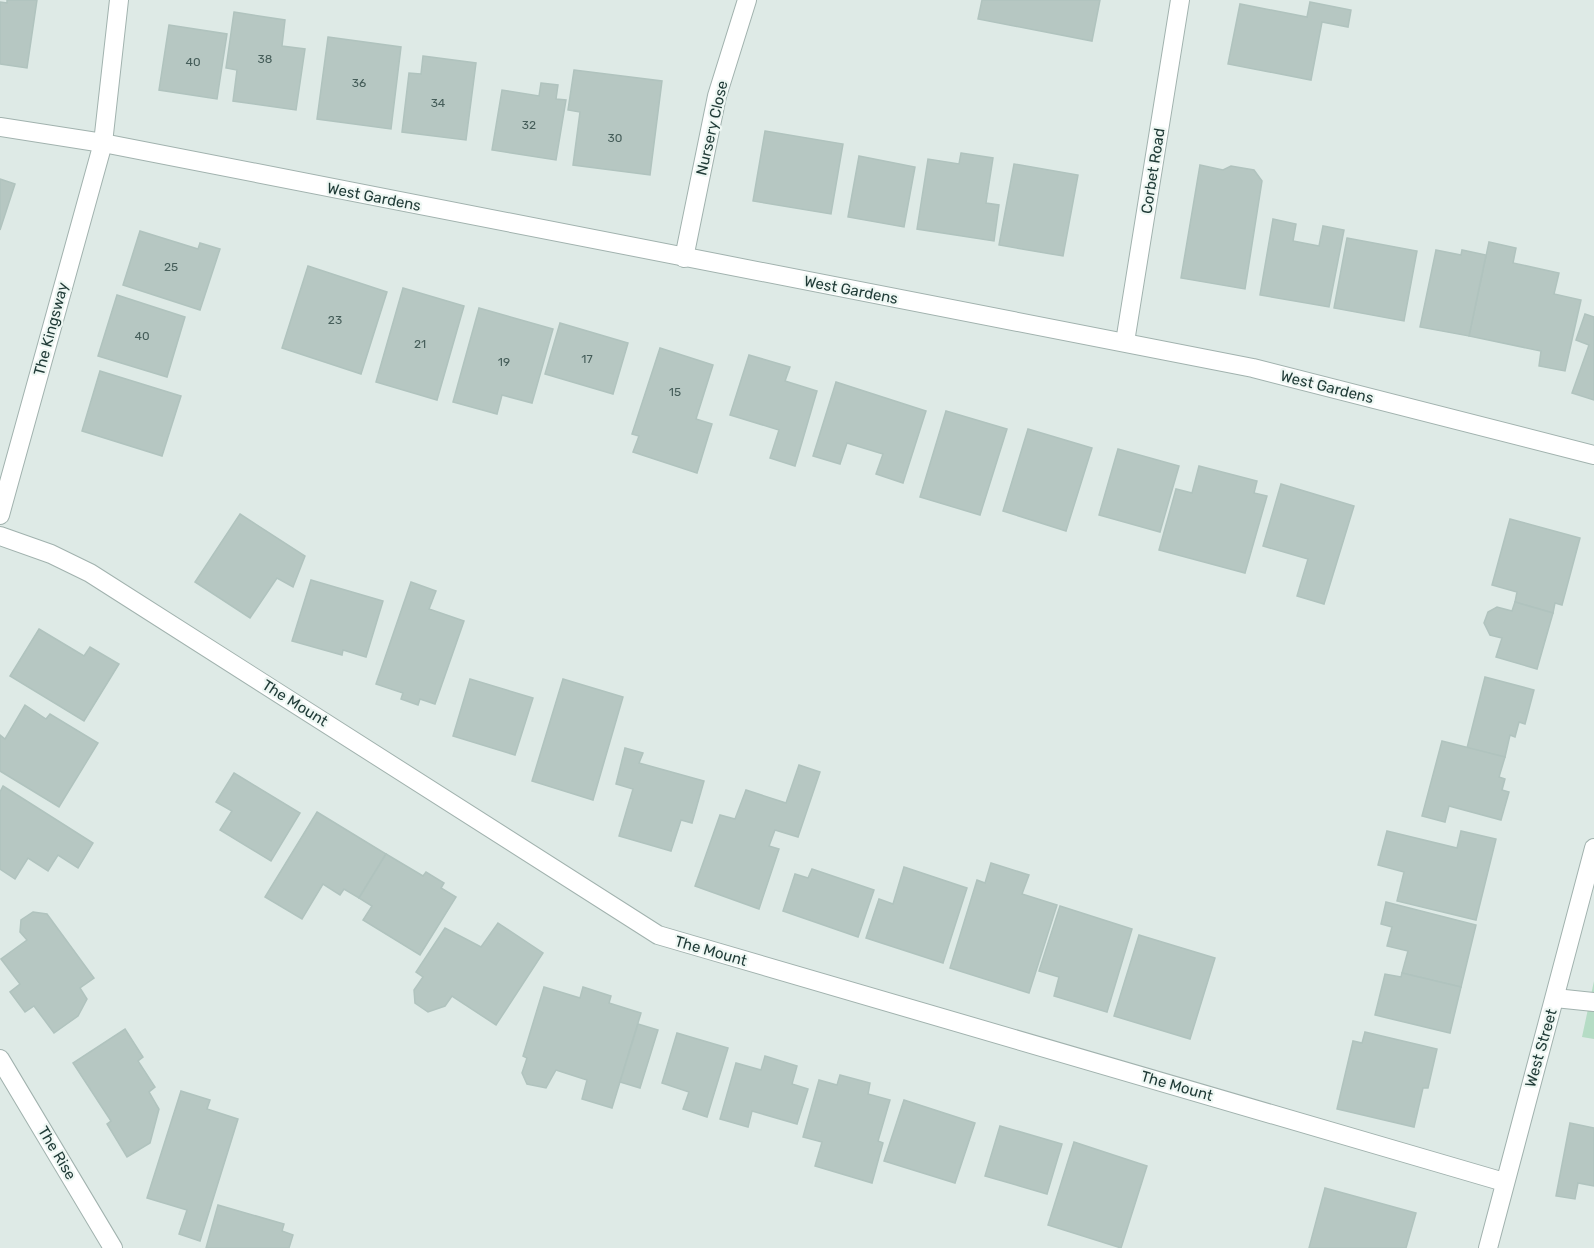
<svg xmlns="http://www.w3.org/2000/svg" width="1594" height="1248" viewBox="0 0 1594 1248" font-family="Rubik,sans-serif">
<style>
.green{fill:#b5dcc5}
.building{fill:#b6c7c2;stroke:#b0c3be;stroke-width:1.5}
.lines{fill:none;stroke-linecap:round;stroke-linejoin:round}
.service-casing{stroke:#a1b2ae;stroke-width:20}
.minor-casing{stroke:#a1b2ae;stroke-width:20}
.service{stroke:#fff;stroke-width:18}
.minor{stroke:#fff;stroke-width:18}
.labels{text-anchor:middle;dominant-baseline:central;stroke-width:4.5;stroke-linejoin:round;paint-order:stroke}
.number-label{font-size:12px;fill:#455d59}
.street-label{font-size:15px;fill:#1f3a36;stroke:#eef7f3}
</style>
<rect width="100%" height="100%" fill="#deeae6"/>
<polygon class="green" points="1594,981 1594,1039 1582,1037"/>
<g class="building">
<polygon points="7,0 37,0 27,68 0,64 0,2 7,3"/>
<polygon points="982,0 1100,0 1092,41 978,19"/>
<polygon points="1310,2 1351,10 1348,27 1322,22 1311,80 1228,64 1240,4 1307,17"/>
<polygon points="234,12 285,20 282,46 305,49 296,110 233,101 237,70 226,68"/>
<polygon points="169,25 227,34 217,99 159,90"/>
<polygon points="328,37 401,47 391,129 317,119"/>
<polygon points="423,56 476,63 466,140 402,132 409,73 421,74"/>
<polygon points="574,70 662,81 650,175 573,165 580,112 568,110"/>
<polygon points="541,83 558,85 556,99 566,100 556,160 492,150 502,90 539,96"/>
<polygon points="765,131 843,144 831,214 753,201"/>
<polygon points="961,153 993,158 986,203 999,205 994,241 917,229 928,159 959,164"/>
<polygon points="859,156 915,167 904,227 848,217"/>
<polygon points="1014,164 1078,175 1063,256 999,245"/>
<polygon points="1200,165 1223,170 1231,166 1254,170 1262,181 1245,289 1181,278"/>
<polygon points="0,179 15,184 0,230"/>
<polygon points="1273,219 1296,224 1293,241 1319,246 1323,226 1344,230 1329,307 1260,295"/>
<polygon points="140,231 198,249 200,243 220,249 200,310 123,285"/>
<polygon points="1347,238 1417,251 1404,321 1334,308"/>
<polygon points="1489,242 1516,248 1513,263 1559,273 1554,294 1581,300 1565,371 1539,366 1541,351 1469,336"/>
<polygon points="1436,250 1461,255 1462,250 1486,255 1469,336 1420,327"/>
<polygon points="308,266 387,292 361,374 282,348"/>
<polygon points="403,288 464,306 437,400 376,382"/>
<polygon points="117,295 185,317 167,377 98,356"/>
<polygon points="479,308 553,329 532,403 502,395 497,414 453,402"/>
<polygon points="1585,314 1594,317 1594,400 1572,393 1589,345 1576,340"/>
<polygon points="560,323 628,343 613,394 545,374"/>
<polygon points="660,348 713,365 696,419 712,424 697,473 633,452 639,436 632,434"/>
<polygon points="749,355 790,367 785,381 817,391 795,466 770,458 779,430 730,415"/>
<polygon points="100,371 181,396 162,456 82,431"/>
<polygon points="836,382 926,411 903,483 876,474 883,454 847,443 840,464 813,456"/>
<polygon points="946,411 1007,429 980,515 920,497"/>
<polygon points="1028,429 1092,448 1066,531 1003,511"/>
<polygon points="1118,449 1179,466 1160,532 1099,515"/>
<polygon points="1199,466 1257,481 1254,493 1267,496 1245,573 1159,550 1176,489 1192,493"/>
<polygon points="1281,484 1354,506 1324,604 1297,596 1308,559 1263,546"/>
<polygon points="240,514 305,556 293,587 277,578 250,618 195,582"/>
<polygon points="1510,519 1580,538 1562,605 1555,603 1553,613 1515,602 1517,592 1492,585"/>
<polygon points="311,580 383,601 366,657 343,650 342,655 292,641"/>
<polygon points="411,582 436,591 429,609 464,621 435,704 420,699 418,705 401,699 403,693 376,684"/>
<polygon points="1515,602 1553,613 1537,669 1496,657 1502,638 1490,635 1484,623 1488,612 1497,607 1512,611"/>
<polygon points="39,629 84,656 90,647 119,664 84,721 10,676"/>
<polygon points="1485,677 1534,690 1525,724 1519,722 1515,737 1510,735 1505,757 1467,748"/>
<polygon points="470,679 533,698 515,755 453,736"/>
<polygon points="563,679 623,697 593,800 532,781"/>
<polygon points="25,705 46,719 50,714 98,743 59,807 0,771 0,735 5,739"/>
<polygon points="1442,741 1505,757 1499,777 1505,779 1502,790 1509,792 1501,820 1449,806 1445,822 1422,816"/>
<polygon points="625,748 643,753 639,763 704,781 692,823 681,820 671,851 619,836 633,789 616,784"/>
<polygon points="799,765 820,772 798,837 775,830 769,846 779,849 759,909 695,886 720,815 735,819 746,790 786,803"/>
<polygon points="234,773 300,813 271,861 220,830 232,811 216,802"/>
<polygon points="3,786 93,843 78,868 58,855 48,871 28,858 15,879 0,869 0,792"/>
<polygon points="317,812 386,854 359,898 344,889 340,895 323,884 302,919 265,897"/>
<polygon points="1387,831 1457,848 1461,831 1496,839 1476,920 1397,901 1404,872 1378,865"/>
<polygon points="386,854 423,876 426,872 444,883 441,888 456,897 420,955 363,920 372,906 359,898"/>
<polygon points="991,863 1029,875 1022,894 1057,905 1029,993 950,968 977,880 985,883"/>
<polygon points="904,867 967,888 943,963 866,938 879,899 893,904"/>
<polygon points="812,869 874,890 858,937 783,911 795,874 808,878"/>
<polygon points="1386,902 1476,925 1461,987 1402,973 1408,951 1387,946 1392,927 1381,924"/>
<polygon points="1060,906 1132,929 1107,1012 1054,996 1059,977 1039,971"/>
<polygon points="33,912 47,914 94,978 80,988 87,999 78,1016 54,1033 34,1006 25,1012 10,992 20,984 1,959 27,940 20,932 21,920"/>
<polygon points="498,923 543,953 496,1025 452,996 445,1006 428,1012 415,1003 414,990 423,977 416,972 445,928 481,947"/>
<polygon points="1139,935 1215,958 1190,1039 1114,1016"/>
<polygon points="1402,973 1461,987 1450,1033 1375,1015 1385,974 1401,977"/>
<polygon points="544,987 580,998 583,987 611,996 609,1003 641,1013 612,1108 582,1099 587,1080 556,1070 546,1088 527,1084 522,1073 527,1058 523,1056"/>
<polygon points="638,1024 658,1030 640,1088 620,1082"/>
<polygon points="125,1029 143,1057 138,1061 155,1087 149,1092 159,1109 150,1143 127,1157 107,1124 111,1121 73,1063"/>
<polygon points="1365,1032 1437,1049 1428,1088 1423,1088 1414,1127 1337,1109 1353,1041 1362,1043"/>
<polygon points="677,1033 728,1048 707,1117 683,1109 689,1092 662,1083"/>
<polygon points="765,1056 797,1066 792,1084 808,1089 797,1124 752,1111 748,1127 720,1119 736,1063 761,1070"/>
<polygon points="840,1075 870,1083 868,1094 890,1100 878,1141 883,1143 872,1183 815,1166 822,1142 803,1137 819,1080 837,1085"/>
<polygon points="181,1091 210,1100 207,1109 238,1119 200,1241 179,1234 187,1210 147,1198"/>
<polygon points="904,1100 975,1123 955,1183 884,1161"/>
<polygon points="1570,1123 1594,1128 1594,1186 1578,1183 1575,1199 1556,1196"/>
<polygon points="1000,1126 1062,1144 1047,1194 985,1176"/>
<polygon points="1074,1142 1147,1166 1121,1248 1048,1225"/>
<polygon points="1325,1188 1416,1213 1406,1248 1309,1248"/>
<polygon points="218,1205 284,1224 282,1231 293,1235 289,1248 206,1248"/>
</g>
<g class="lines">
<g class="service-casing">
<polyline id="service" points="1555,998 1594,1002"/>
</g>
<g class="minor-casing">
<g id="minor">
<polyline points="0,127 103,143 1253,368 1594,455"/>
<polyline points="684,258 717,96 747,0"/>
<polyline points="1125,342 1180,0"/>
<polyline points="0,515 103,143 119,0"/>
<polyline points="0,536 51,554 90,573 658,935 1504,1182"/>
<polyline points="0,1059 113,1248"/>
<polyline points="1488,1248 1594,848"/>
</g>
</g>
<use href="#service" class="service"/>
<use href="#minor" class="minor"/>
</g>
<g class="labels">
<g class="number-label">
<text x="265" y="59">38</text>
<text x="193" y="62">40</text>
<text x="359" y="83">36</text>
<text x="438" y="103">34</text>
<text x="529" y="125">32</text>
<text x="615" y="138">30</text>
<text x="171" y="267">25</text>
<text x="335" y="320">23</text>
<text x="142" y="336">40</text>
<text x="420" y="344">21</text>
<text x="587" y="359">17</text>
<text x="504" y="362">19</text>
<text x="675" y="392">15</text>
</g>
<g class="street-label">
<text transform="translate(712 128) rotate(-77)">Nursery Close</text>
<text transform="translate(1153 171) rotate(-81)">Corbet Road</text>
<text transform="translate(374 197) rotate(11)">West Gardens</text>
<text transform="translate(851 290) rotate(11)">West Gardens</text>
<text transform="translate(51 329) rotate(-75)">The Kingsway</text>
<text transform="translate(1327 387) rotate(14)">West Gardens</text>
<text transform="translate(295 703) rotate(32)">The Mount</text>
<text transform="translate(711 951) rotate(16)">The Mount</text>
<text transform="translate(1541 1048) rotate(-74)">West Street</text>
<text transform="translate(1177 1086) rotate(16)">The Mount</text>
<text transform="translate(57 1153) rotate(59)">The Rise</text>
</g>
</g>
</svg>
